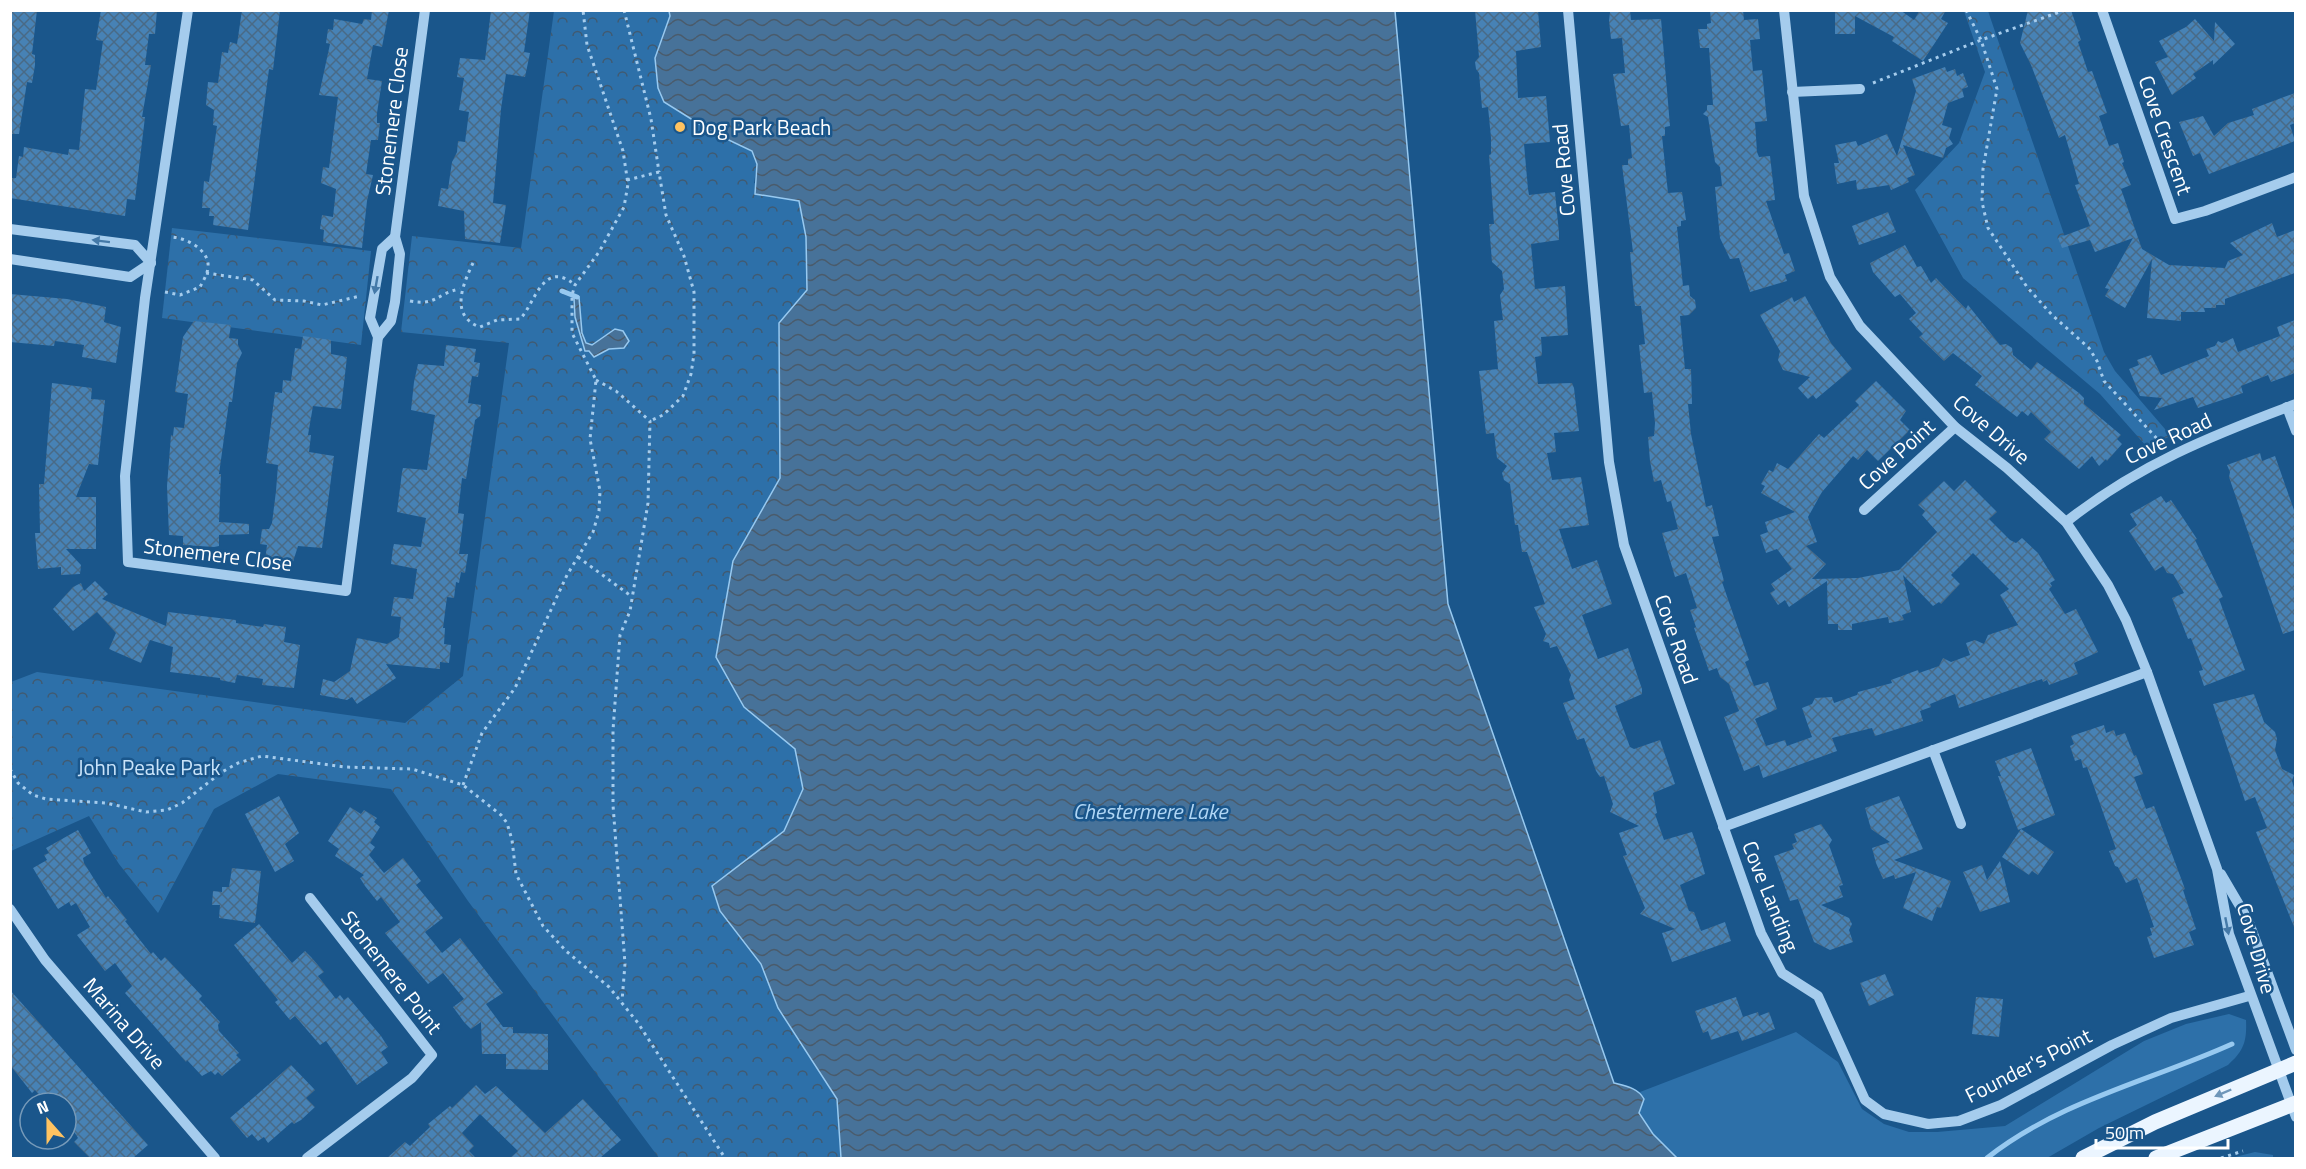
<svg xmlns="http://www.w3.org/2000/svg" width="2306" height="1169" viewBox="0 0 2306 1169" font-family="'Titillium Web',sans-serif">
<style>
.green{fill:#2d70a9}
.park{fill:url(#park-crowns)}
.water{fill:url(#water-waves);stroke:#97c9f0;stroke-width:1.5}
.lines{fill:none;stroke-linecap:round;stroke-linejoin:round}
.stream{stroke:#97c9f0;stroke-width:5}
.building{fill:url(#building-cross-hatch)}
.path{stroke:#a5cced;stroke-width:3;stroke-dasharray:3 4.5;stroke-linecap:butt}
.minor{stroke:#a5cced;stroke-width:10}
.major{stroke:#ebf5ff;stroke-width:15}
.oneway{fill:#4479a8}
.oneway2{fill:#6e96b9}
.poi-dot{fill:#ffc361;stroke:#1a568b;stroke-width:2}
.labels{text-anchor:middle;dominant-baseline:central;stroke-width:5;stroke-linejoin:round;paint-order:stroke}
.street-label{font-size:21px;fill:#fff;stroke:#1a568b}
.poi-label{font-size:21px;fill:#fff;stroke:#1a568b;text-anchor:start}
.park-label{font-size:21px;fill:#cae4fa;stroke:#1a568b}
.water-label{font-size:22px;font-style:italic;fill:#b0d6f5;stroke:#1a568b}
</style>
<defs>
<pattern id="park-crowns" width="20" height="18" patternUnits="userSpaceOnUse" patternTransform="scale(1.5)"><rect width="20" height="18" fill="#2d70a9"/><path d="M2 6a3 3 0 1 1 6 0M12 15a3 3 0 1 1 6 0" fill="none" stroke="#405a71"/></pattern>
<pattern id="water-waves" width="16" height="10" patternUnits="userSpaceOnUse" patternTransform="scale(1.5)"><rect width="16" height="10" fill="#477299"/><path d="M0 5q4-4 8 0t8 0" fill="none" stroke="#4a5b6b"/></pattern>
<pattern id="building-cross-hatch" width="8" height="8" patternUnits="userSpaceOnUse" patternTransform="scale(1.5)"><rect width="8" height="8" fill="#4782b5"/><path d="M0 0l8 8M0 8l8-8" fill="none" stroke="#496a86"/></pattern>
</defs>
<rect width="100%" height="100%" fill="#1a568b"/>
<g class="green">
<path d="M2229 1014 2246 1020C2247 1041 2244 1051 2228 1065L2099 1128 2047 1158H1677L1653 1134 1639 1113 1644 1100 1640 1092 1796 1032 1838 1062 1862 1109 1884 1124 1909 1132H1937L2005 1126 2144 1041 2186 1024Z"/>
<polygon points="2255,1152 2273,1155 2273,1158 2231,1158"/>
</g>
<g class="park">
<polygon points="554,11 669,11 670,16 655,58 664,102 752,151 757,164 754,183 799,201 806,237 807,290 779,324 780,478 733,561 744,707 795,749 803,789 784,831 712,886 720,911 761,964 778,1008 837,1099 841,1158 659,1158 468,901 391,789 278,774 214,809 158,913 119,864 89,816 11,851 11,682 37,672 405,723 463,676 509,343 401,332 412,236 521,248"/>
<polygon points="1964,11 1988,11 2104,352 2115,371 2171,436 2147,447 2100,394 1963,278 1915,190 1959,143 1985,72"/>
<polygon points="172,228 371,251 361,345 162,318"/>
</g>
<g class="water">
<path d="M669 11H1395L1448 604 1614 1083C1626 1086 1638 1088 1644 1099L1639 1113 1653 1134 1677 1158H841L837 1099 778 1008 761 964 720 911 712 886 784 831 803 789 795 749 744 707 716 657 733 561 780 478 779 323 807 290 806 237 799 201 755 194 757 164 752 151 712 132 664 102 658 88 655 58 670 16Z"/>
<polygon points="579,297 582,333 586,343 592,345 615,329 623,331 629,341 624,348 609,349 594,357 589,351 585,351 575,317 574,298"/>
</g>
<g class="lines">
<g class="stream">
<polyline points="562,291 577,297"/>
<path d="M1987 1158C2059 1101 2150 1081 2232 1044"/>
</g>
</g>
<g class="building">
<polygon points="10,10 37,10 32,54 35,55 35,65 32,83 27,82 19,134 10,134"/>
<polygon points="101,10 157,10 155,34 149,34 145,65 151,65 142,117 145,117 135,200 127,199 125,216 10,198 10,178 16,178 19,156 23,157 24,147 68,155 69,149 79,150 85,89 96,90 103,41 96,40"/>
<polygon points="242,10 280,10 273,70 269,69 248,230 213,225 214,216 209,216 210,208 202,208 204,181 209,182 217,126 213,125 214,110 206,105 208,82 218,83 222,52 228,53 230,42 237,44"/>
<polygon points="372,10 389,10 382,47 373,45 367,79 382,81 377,113 377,123 380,123 378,140 371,140 366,174 373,175 367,201 362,248 323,242 324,230 320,229 322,215 333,217 336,189 321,183 323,167 329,168 338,97 319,95 330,44 326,43 328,29 333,30 334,19 362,24 364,19 371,20"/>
<polygon points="491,10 530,10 524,52 530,53 525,77 506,74 501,109 493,203 506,205 500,243 465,239 464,211 438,206 441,188 448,189 452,162 457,152 458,141 465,142 469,112 459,110 464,78 457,77 460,58 485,60"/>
<polygon points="1475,10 1538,10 1541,47 1516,51 1518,98 1546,96 1550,142 1524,144 1528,189 1529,195 1555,192 1559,233 1559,240 1531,244 1534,278 1535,289 1565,286 1568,335 1541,337 1542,354 1541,356 1535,357 1538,384 1572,383 1574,388 1579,431 1554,433 1556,452 1547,453 1552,480 1581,477 1589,525 1559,529 1572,569 1597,560 1612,604 1582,615 1598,659 1628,648 1642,689 1642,694 1615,706 1630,747 1634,749 1660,740 1675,784 1653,793 1657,813 1655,814 1664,840 1692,832 1697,846 1705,874 1680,885 1689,911 1694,912 1701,931 1725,922 1731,941 1672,962 1662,933 1675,929 1640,914 1645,908 1623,856 1627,855 1619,833 1639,826 1610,812 1613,804 1604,776 1600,777 1596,771 1584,738 1577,740 1563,703 1575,699 1569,680 1571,675 1557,646 1550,648 1549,643 1543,641 1546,634 1534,607 1545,604 1527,552 1522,552 1518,525 1515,525 1510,484 1504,480 1502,473 1507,466 1497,458 1494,433 1486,434 1479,371 1498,369 1494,321 1503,320 1500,295 1504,289 1502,271 1492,262 1489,224 1494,224 1489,155 1491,154 1491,138 1488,107 1482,108 1479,73 1476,69 1475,62 1479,57"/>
<polygon points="1630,10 1631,20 1661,19 1670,126 1665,127 1665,136 1662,136 1668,193 1682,192 1686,220 1681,221 1681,226 1677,227 1683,286 1689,285 1690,296 1695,300 1696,308 1689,315 1680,316 1685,369 1691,369 1692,404 1688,404 1691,434 1706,507 1712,505 1719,536 1712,537 1724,581 1722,582 1749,660 1745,662 1754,686 1768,682 1777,709 1755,719 1766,746 1785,740 1787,746 1812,737 1802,708 1812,704 1815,698 1832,697 1834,703 1857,695 1858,692 1892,683 1891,680 1918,670 1919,673 1939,666 1943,658 1951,662 1970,655 1966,643 1975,640 1984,644 1988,635 2018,625 2000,595 2009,589 1973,553 1951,575 1960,584 1941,604 1939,602 1933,606 1903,575 1911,612 1902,615 1904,620 1889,623 1888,617 1852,624 1852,630 1838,630 1838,624 1828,624 1827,581 1789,607 1785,600 1778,605 1770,593 1775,590 1771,584 1792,569 1777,549 1766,553 1760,535 1768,532 1765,522 1795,512 1761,493 1765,486 1761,484 1769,470 1773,472 1777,463 1788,469 1819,434 1824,438 1859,405 1855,401 1876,381 1906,411 1900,420 1910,430 1878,461 1867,450 1858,460 1853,456 1822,492 1808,517 1817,542 1806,546 1826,564 1812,579 1858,578 1899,570 1937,532 1922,515 1925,511 1918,505 1944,481 1954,491 1965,480 1997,512 1989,519 2010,540 2016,543 2022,538 2038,553 2055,580 2050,583 2052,586 2049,589 2065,614 2076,609 2098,652 2074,663 2078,674 2049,685 2047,680 2043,682 2042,679 1959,708 1955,694 1930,704 1931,707 1920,711 1923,721 1875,736 1872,728 1832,738 1837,751 1763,778 1759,765 1744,771 1724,717 1739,711 1729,684 1720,677 1717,668 1709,671 1694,628 1696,627 1690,610 1697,608 1686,573 1675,577 1662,533 1678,529 1671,501 1667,502 1661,480 1654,482 1650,461 1648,437 1654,436 1655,423 1652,392 1644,393 1639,345 1645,344 1641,306 1635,306 1634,298 1630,252 1633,252 1622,165 1628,165 1628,159 1632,158 1629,125 1621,126 1613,74 1625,73 1622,38 1611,39 1609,21 1610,12"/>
<polygon points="1710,10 1743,10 1744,20 1758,19 1760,39 1750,40 1753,71 1762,70 1767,121 1755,122 1757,152 1759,157 1770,156 1775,200 1766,201 1784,254 1789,253 1795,271 1785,275 1787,281 1750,292 1739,258 1730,259 1720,238 1715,187 1722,186 1720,167 1715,162 1708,117 1703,114 1707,110 1707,105 1713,105 1709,48 1700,48 1698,29 1707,29 1707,24 1711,23"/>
<polygon points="1835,10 1900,10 1914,20 1920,10 1946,10 1941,19 1948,23 1923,61 1892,41 1894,37 1855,16 1855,34 1835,34"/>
<polygon points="2028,10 2071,10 2081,40 2078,42 2088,72 2092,71 2107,113 2099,116 2109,146 2118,143 2124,162 2122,163 2131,185 2121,189 2142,249 2169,265 2225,268 2228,261 2243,255 2230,243 2272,223 2277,237 2295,230 2295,273 2225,299 2225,305 2216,305 2216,308 2204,308 2205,312 2181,312 2181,321 2147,318 2152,259 2125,308 2105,296 2109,289 2105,288 2133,238 2095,252 2090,240 2062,248 2058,238 2090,226 2075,185 2079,184 2065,135 2059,138 2031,65 2020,43"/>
<polygon points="2195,19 2214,41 2215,22 2235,44 2213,65 2213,60 2193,74 2196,78 2172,95 2155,62 2168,57 2159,41 2186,27"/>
<polygon points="1945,67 1947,72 1955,69 1957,76 1963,73 1968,87 1962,89 1964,97 1948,103 1942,125 1952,128 1949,138 1953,144 1946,148 1943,158 1903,145 1915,175 1907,178 1909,182 1891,190 1889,185 1857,190 1856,180 1837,184 1834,163 1839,163 1835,145 1856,141 1858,146 1887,134 1897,156 1916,91 1912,79"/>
<polygon points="2295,93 2295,123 2290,125 2295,141 2209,174 2200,153 2193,156 2179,122 2203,116 2214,136 2228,123 2254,115 2252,109"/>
<polygon points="1888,212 1896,232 1859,245 1852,226"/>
<polygon points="1905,245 1917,267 1921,266 1931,283 1936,278 1966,309 1968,305 2000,345 2006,344 2012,348 2013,355 2031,370 2037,362 2079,393 2084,398 2084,404 2121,435 2117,439 2122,444 2107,461 2106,459 2099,466 2092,456 2079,469 2044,439 2051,432 2031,412 2028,416 2022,411 2017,417 1975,385 1982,376 1953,353 1944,361 1919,337 1923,334 1909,319 1916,313 1900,294 1895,297 1873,272 1870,263"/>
<polygon points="10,294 67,299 106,307 104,322 121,327 116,363 82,357 84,345 55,341 54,346 10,342"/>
<polygon points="1805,296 1831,343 1852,369 1816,399 1813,395 1808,399 1798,388 1810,377 1783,370 1778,360 1780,351 1760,315 1792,297 1794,302"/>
<polygon points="2295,320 2295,373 2271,382 2268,375 2241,386 2243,393 2198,408 2193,397 2154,410 2162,398 2140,396 2129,369 2139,365 2137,360 2151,355 2161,375 2209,356 2206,349 2215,346 2218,341 2222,343 2233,338 2238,352 2280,336 2277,327"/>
<polygon points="194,321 231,325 229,338 238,339 238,345 242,353 237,363 232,402 229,402 219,474 221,474 219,522 249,524 249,534 219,535 219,546 214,547 183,545 183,536 169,535 167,486 171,435 173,436 174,427 184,428 188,394 175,392 183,337"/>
<polygon points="303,336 331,340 331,354 347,357 341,409 313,406 308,435 311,435 309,452 334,456 322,548 298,546 292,565 265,561 267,545 260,544 262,529 269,529 272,523 276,491 278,465 266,463 275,392 282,393 283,380 291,381 295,348 301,349"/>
<polygon points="446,345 476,349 474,362 480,363 478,377 472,376 468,403 481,405 480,416 475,420 466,479 462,478 458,513 464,514 459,554 468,554 465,573 461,572 459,583 456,582 454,598 447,597 443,628 445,628 444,644 451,645 449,663 440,662 440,669 386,664 396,678 357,704 352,697 347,700 320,695 323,679 334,682 350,671 357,638 387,644 399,637 401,617 391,616 394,597 413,599 417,569 391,564 393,548 394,544 421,547 426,518 397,512 402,472 403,468 427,470 435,415 411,410 414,382 418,364 444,366"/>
<polygon points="52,383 92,388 91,399 105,400 98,465 89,464 76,497 96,497 96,549 66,549 81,565 80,574 61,575 61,567 38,569 35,533 40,533 39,484 44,484"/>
<polygon points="2260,453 2262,461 2275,456 2295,513 2295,630 2283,634 2229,477 2230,472 2227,465"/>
<polygon points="2161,496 2166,503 2171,500 2197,539 2195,540 2223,597 2219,599 2245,670 2204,686 2199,671 2203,670 2191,638 2188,639 2172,598 2184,593 2173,574 2167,573 2163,566 2155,571 2129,531 2137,525 2130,514"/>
<polygon points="95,581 108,594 102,599 166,626 168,612 236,620 236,623 263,627 264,624 286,627 284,642 300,645 294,688 262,685 263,679 237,675 235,683 220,680 220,678 170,672 173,647 150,640 141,663 109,649 116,633 97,612 73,631 53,609 73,587 81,583 84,591"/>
<polygon points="2254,694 2264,722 2275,732 2277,739 2275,750 2282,769 2294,775 2292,781 2295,791 2294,927 2256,832 2267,828 2255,797 2245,801 2213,704"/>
<polygon points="2104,725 2106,733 2114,730 2116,736 2125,733 2134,756 2136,755 2143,774 2134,777 2146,809 2154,806 2185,889 2183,890 2196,929 2189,932 2194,945 2154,958 2147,937 2152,935 2150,928 2154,927 2137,878 2126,883 2118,867 2115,866 2109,851 2116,849 2087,767 2083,768 2081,759 2075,761 2070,746 2074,744 2071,736"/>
<polygon points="2031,748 2055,815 2018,830 1998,776 2001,776 1995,761"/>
<polygon points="279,796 299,833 285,844 294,861 275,872 245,814"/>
<polygon points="1899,796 1923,849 1894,860 1951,881 1941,908 1937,907 1932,921 1903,908 1916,872 1895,879 1894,875 1883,879 1876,863 1872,848 1890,842 1871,829 1865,808"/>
<polygon points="350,807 361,814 364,810 377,818 374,822 380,827 370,843 375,847 369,855 384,873 403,858 421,881 416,885 443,918 425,932 442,953 460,938 503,993 486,1004 503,1027 513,1027 513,1033 548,1034 548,1070 506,1069 506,1054 482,1054 481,1022 471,1029 464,1022 453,1007 464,999 443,973 428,984 385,933 400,922 381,897 377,901 365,886 360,878 364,875 335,856 339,849 328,841"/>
<polygon points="1821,824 1832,840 1829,845 1843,885 1839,886 1843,897 1821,905 1849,918 1852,924 1849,930 1853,942 1830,950 1814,942 1798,899 1790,901 1774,856 1794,849 1792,844 1797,842 1794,834"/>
<polygon points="2021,829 2054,852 2038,875 2032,871 2029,875 2002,857"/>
<polygon points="78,830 91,853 83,858 84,863 106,898 108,896 120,911 127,920 125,921 151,954 153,952 161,961 165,957 202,996 199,999 220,1022 218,1025 219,1031 239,1053 236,1055 241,1060 222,1076 218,1072 215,1075 211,1071 202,1076 187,1060 186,1062 125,993 132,986 115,963 105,971 77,935 90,927 76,903 71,906 69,902 58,909 43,885 33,868 47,860 44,855 49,853 46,848"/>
<polygon points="2000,861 2010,902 1980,912 1963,872 1982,865 1987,880"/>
<polygon points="232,868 261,871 255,923 219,918 220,905 212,905 213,891 222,892 222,887 229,887"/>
<polygon points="259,924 292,963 305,951 311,957 324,972 318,976 336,999 340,995 344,1000 348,997 381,1036 388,1047 381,1052 388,1063 357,1085 326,1041 320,1045 295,1016 290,1020 275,1002 278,1000 234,945"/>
<polygon points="1885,974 1894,995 1869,1006 1860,983"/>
<polygon points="10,990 148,1145 133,1158 90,1158 74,1142 78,1138 66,1119 66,1103 51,1103 41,1093 39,1095 35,1090 32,1093 10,1065"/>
<polygon points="1736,997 1743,1017 1758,1012 1759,1016 1769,1012 1775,1029 1742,1041 1738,1031 1711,1040 1708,1031 1703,1033 1695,1011"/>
<polygon points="1976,997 2003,999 1999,1037 1972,1034"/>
<polygon points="291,1065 315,1090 306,1098 315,1107 301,1120 294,1124 292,1122 268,1143 264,1137 258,1141 252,1134 247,1138 230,1118"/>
<polygon points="476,1085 485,1094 496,1086 545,1133 583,1099 621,1140 600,1158 510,1158 518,1151 480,1114 462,1133 474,1146 469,1151 476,1158 387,1158 405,1142 410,1146 430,1127 428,1124 450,1106 452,1108"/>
</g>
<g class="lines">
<g class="path">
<polyline points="624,10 651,119 659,172"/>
<polyline points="1966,10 1981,40 1997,89 1983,169 1982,202 1988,228 2027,287 2052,315 2089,348 2097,361 2104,381 2161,443"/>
<polyline points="1873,83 1981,40 2065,10"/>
<polyline points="627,180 659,172 666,215 684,256 694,292 694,354 691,374 683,396 663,415 650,421"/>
<path d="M473 263C463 284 449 316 480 327L497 320 520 319C535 304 543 258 575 285"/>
<polyline points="206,273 253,280 275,300 304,301 322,305 360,296"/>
<path d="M165 292 180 295 200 287C203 281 209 272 208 264 207 249 186 238 172 237"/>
<path d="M410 301C437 306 437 293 460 289"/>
<polyline points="596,380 616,391 650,421 648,503 630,611 620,635 613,730 613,805 625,964 622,1001"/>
<polyline points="578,557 631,596"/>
<polyline points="10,769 18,783 33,795 46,799 106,803 146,812 167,810 182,803 222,772 238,763 262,756 345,767 412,769 463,785 501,815 507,823 512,840 516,874 543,926 566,951 609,987 638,1023 725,1158"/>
<polyline points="463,785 482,733 515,688 567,575 593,532 599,511 600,491 590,439 596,380 572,333 572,295 575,285 599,252 624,207 628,184 623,151 587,45 583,10"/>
<polyline points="2221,1158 2243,1151"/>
</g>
<g class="minor">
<polyline points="188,10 145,298 125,476 128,562 346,591 378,337 370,318 382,249 395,237"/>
<polyline points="1568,10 1609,462 1624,545 1761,933 1782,973 1818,996 1865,1100 1884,1114 1928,1124 1959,1121 2001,1105 2112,1045 2171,1018 2249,996"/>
<polyline points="1784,10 1804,196 1830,277 1860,326 1955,427 2007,468 2066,522 2108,585 2126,620 2147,672 2217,869 2229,934 2296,1117"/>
<polyline points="2102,10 2175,219 2205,211 2296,177"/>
<polyline points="1792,92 1860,89"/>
<polyline points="10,229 135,245 151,263"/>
<polyline points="10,259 130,277 151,263"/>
<polyline points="378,337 391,321 395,302 400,254 395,237 425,10"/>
<polyline points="2287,407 2296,431"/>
<polyline points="1864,510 1955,427"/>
<path d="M2066 522C2138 465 2210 436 2296 404"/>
<polyline points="1933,750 1961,824"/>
<polyline points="1723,827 2147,672"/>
<polyline points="2221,874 2248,920 2296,1050"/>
<polyline points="10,909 45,960 215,1158"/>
<polyline points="307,1158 412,1078 432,1055 310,898"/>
</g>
<g class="major">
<polyline points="2083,1158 2155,1122 2296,1063"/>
<polyline points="2156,1158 2296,1103"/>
</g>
</g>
<defs><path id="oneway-solid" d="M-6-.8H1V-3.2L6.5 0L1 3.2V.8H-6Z" transform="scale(1.5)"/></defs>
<g class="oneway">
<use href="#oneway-solid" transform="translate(101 241) rotate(-173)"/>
<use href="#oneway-solid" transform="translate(376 285) rotate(100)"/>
<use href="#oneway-solid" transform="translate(2227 926) rotate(79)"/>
</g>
<use class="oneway2" href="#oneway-solid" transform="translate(2223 1093) rotate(157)"/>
<circle class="poi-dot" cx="680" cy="127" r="6"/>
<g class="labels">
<g class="street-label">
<text transform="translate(391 121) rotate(-83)">Stonemere Close</text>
<text transform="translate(2166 135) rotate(71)">Cove Crescent</text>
<text transform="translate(1563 170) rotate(-95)">Cove Road</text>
<text transform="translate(1992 429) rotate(41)">Cove Drive</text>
<text transform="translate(2168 438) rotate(-25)">Cove Road</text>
<text transform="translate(1896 454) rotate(-42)">Cove Point</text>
<text transform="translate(218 554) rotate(7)">Stonemere Close</text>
<text transform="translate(1677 639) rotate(71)">Cove Road</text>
<text transform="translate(1771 896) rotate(68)">Cove Landing</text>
<text transform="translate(2257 948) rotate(74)">Cove Drive</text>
<text transform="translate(392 972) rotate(52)">Stonemere Point</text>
<text transform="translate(125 1023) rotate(49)">Marina Drive</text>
<text transform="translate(2028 1065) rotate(-27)">Founder's Point</text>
</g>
<g class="poi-label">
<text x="692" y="127">Dog Park Beach</text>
</g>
<g class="park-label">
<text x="149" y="767">John Peake Park</text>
</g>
<g class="water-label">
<text x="1150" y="811">Chestermere Lake</text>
</g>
</g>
<rect width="2306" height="1169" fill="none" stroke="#ffffff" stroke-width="24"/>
<g transform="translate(48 1121) rotate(339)"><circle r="28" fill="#1a568b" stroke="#769ab9" stroke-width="1.5"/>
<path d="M0-4.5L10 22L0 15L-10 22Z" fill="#ffc361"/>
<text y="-9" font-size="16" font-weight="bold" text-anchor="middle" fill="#ffffff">N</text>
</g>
<path d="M2096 1139v9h132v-9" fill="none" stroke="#ffffff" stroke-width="3"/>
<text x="2105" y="1139" font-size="18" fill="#ffffff" stroke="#1a568b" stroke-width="4.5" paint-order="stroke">50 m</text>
</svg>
